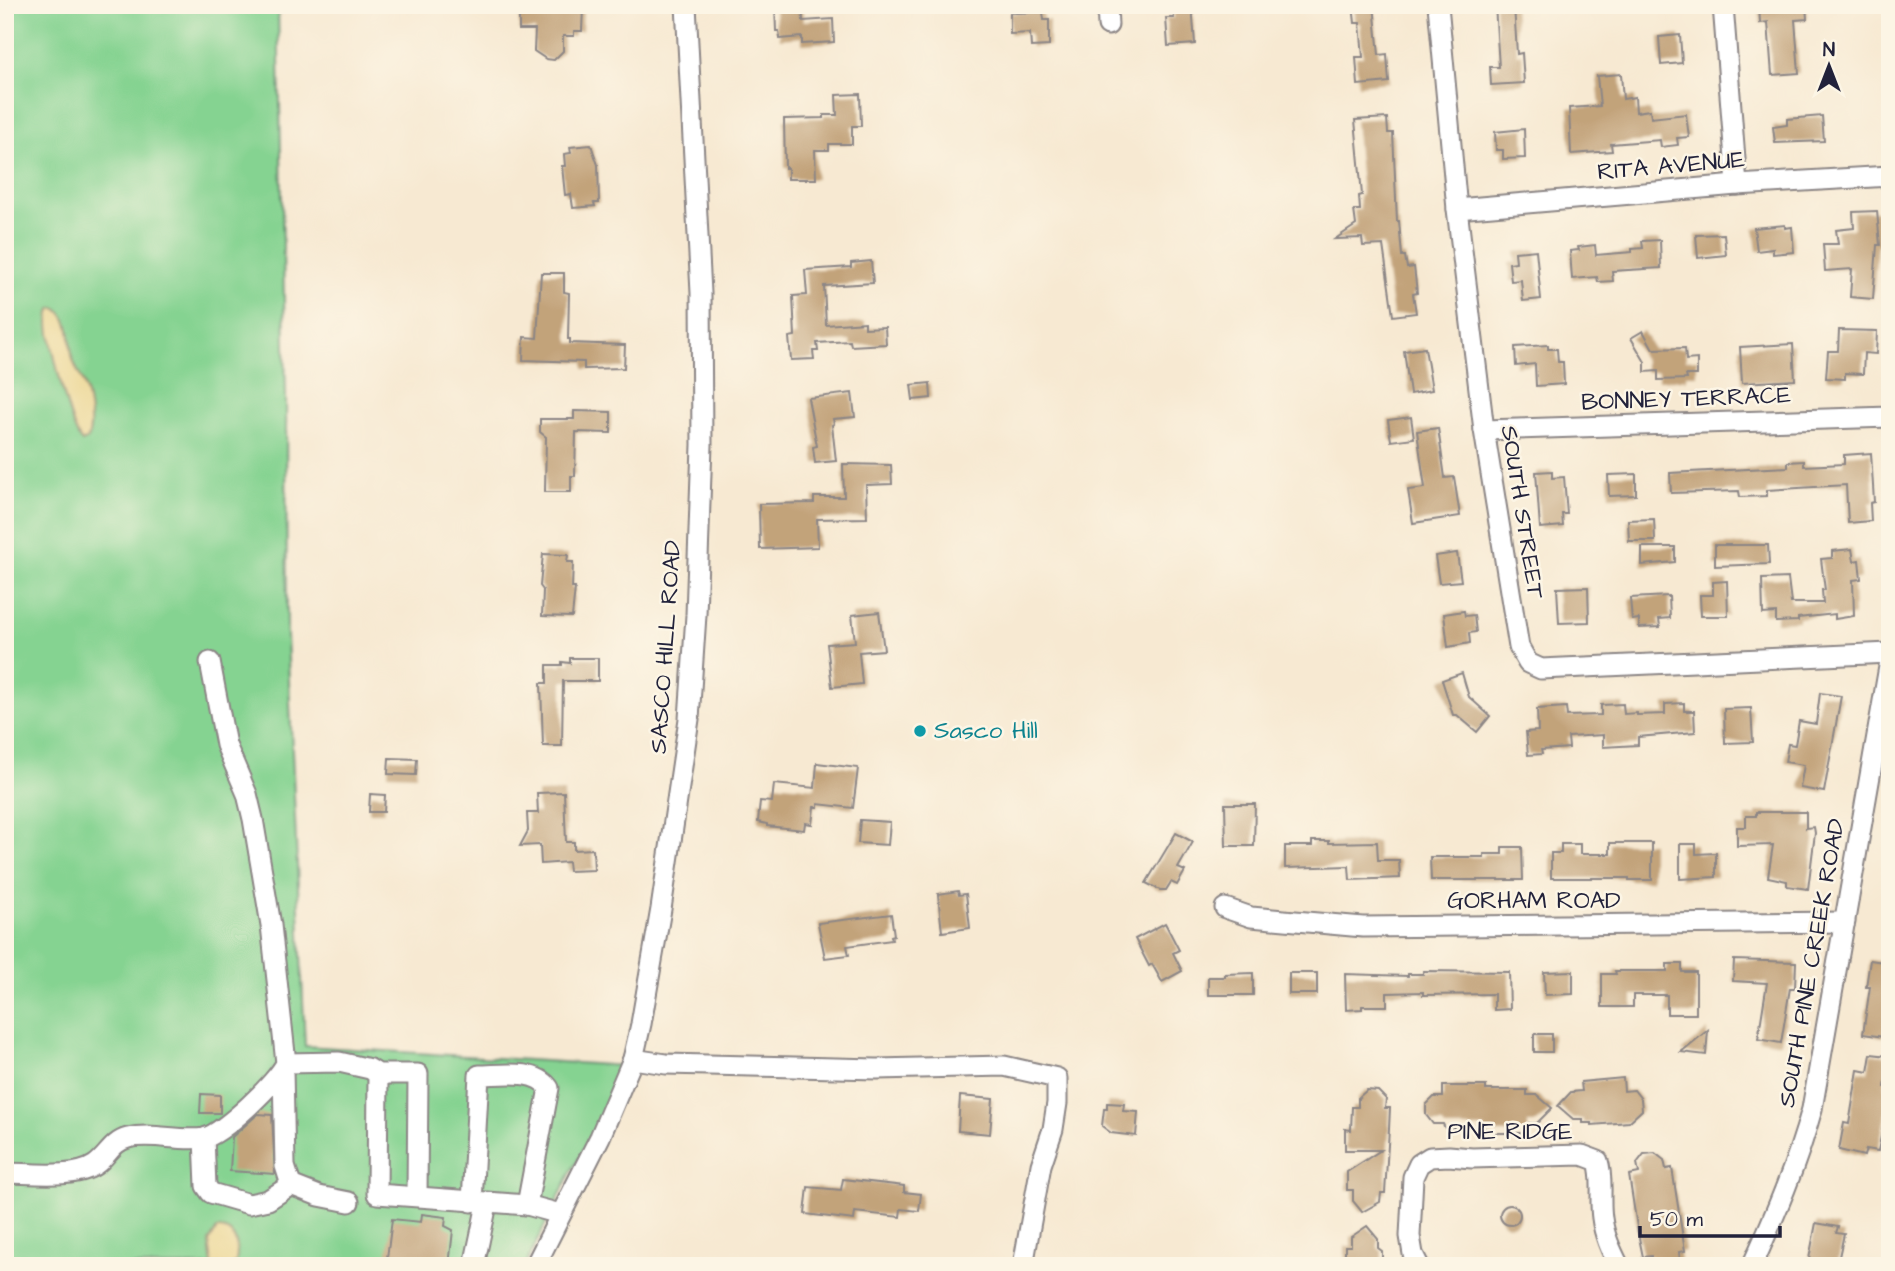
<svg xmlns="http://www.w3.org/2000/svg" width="1895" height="1271" viewBox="0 0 1895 1271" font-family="'Architects Daughter',sans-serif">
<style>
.green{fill:#85d391;stroke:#547a66;stroke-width:2}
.sand{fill:#eeda9e;stroke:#887e6c;stroke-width:2}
.building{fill:#c2a37a}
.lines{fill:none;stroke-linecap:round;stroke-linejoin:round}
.minor-casing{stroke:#8c8686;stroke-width:23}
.minor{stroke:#fff;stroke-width:19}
.culture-dot{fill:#0f9aa8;stroke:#fcf5e5;stroke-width:2.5}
.labels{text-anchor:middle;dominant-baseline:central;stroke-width:5;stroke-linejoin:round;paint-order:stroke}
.street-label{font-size:24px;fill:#22223b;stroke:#fcf5e5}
.culture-label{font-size:24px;fill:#0d838f;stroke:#fcf5e5;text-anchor:start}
</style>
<rect width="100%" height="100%" fill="#fcf5e5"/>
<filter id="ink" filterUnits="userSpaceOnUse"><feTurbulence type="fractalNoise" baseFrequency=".0143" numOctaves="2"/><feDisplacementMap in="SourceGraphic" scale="14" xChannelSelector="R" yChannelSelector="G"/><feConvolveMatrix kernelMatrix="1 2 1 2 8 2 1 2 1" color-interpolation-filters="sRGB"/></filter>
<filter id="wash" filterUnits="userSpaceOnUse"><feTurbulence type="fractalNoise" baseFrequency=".00686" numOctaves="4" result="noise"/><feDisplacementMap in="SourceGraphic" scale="28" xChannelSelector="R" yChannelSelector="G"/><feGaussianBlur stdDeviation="1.57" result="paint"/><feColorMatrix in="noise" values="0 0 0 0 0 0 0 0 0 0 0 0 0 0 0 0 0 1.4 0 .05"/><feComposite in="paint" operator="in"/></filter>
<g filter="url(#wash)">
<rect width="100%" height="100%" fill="#f7e9d2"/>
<polygon class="green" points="5,5 278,5 286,395 287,636 305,1046 624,1066 608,1110 572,1170 525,1266 5,1266"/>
<g class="sand">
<path d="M56 308C74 321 68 341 73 359 75 368 81 376 84 384 89 401 93 422 88 439L82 442C71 431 48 338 49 320 49 316 50 313 51 309Z"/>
<path d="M217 1229C236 1228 239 1246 236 1263L231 1266 212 1265 209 1242Z"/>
</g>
<g id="blocks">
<g class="building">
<polygon points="519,5 583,7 582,31 574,31 574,36 563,36 563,51 554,60 546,59 534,51 535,30 519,30"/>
<polygon points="775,5 802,5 803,21 833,19 834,42 802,44 802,37 780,39 779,31 776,31"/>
<polygon points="1173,5 1192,5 1195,44 1168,46 1166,18 1174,18"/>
<polygon points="1353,5 1374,5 1379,55 1387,54 1389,82 1358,85 1356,57 1363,57 1360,23 1355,23"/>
<polygon points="1495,5 1514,5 1517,54 1522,53 1524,83 1491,85 1490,67 1499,67"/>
<polygon points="1759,5 1806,5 1807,19 1795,20 1799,73 1772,75 1768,22 1760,23"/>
<polygon points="1043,12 1044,20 1049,20 1049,46 1031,47 1030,33 1010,34 1010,13"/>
<polygon points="1680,35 1682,63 1661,65 1659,37"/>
<polygon points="1621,74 1623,99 1635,97 1636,112 1650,110 1651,118 1686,114 1689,137 1677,138 1678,145 1661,147 1660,140 1611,144 1612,151 1571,154 1569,108 1600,106 1597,76"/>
<polygon points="860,94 861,126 852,126 852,144 829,144 829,150 815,150 816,179 788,179 788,168 785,168 784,119 824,118 824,115 837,115 836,95"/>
<polygon points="1822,116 1824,141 1775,143 1773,127 1787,125 1787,119"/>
<polygon points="1387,118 1388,133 1393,133 1397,221 1399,221 1402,256 1405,256 1407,268 1414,267 1417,293 1413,294 1416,313 1393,316 1383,245 1363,246 1362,238 1335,239 1356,225 1354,210 1360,210 1359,196 1362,195 1355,120"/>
<polygon points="1524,129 1525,158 1503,159 1503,150 1496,150 1495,132"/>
<polygon points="591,145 598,165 599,203 594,203 595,206 573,208 571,194 565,195 562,166 565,166 564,154 571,153 570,147"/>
<polygon points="1877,211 1880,245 1877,245 1873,299 1850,297 1852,269 1825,271 1823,244 1838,244 1836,230 1854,228 1853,212"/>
<polygon points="1785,225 1785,228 1792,227 1794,252 1773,254 1773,249 1757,251 1754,228"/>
<polygon points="1724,234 1726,255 1698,258 1696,235"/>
<polygon points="1660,240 1661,268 1612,271 1613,281 1598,282 1597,277 1572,279 1570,251 1579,250 1578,247 1595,245 1596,255 1632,252 1632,249 1643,248 1642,241"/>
<polygon points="1536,250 1541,299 1523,301 1521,280 1511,281 1509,263 1516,262 1515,252"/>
<polygon points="871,261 873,283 824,286 826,325 865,322 865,328 885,327 886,344 851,346 850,341 817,343 818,351 813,351 814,359 791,360 789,337 795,336 793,296 807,295 805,270 851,267 851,263"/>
<polygon points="541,273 564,273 564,292 569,293 568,339 570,339 570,343 625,345 624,368 584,369 584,362 523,360 524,337 537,338"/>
<polygon points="1839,330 1877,331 1876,354 1864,353 1863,374 1845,373 1845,379 1826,378 1828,351 1838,351"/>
<polygon points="1643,331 1653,349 1685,348 1686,360 1697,359 1697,375 1686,375 1687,379 1658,380 1658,371 1645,372 1645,362 1631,338"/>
<polygon points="1793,344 1795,380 1742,383 1740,347"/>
<polygon points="1548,345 1548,349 1557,349 1558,362 1563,362 1564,384 1536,386 1535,364 1516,366 1515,347"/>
<polygon points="1425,348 1432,390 1410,394 1404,351"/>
<polygon points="930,383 931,398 913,400 911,385"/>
<polygon points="852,393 855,417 833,419 834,424 832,425 836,461 815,463 813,447 817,446 808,398"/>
<polygon points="574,411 611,412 611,433 576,432 575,476 571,476 571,492 545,492 546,437 540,432 540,419 574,419"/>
<polygon points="1411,417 1414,438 1391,441 1388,420"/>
<polygon points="1438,428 1445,478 1454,477 1460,516 1413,523 1408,490 1425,488 1417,431"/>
<polygon points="1871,453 1874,502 1870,503 1871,521 1848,523 1846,485 1767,490 1767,496 1740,497 1739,491 1671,493 1670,473 1788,467 1788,462 1804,461 1804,466 1844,464 1844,455"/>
<polygon points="843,464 891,465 892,484 866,485 867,518 817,519 818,547 760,549 759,504 814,503 814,497 844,497"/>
<polygon points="1552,471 1552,478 1564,477 1567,514 1562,514 1563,526 1540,528 1536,472"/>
<polygon points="1636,474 1636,495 1609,496 1608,475"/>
<polygon points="1654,519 1655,541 1629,541 1628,520"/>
<polygon points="1715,545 1768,545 1769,564 1715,566"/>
<polygon points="1642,547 1675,547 1675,562 1642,565"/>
<polygon points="1852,549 1854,561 1859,560 1861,579 1853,580 1854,616 1835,619 1835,614 1798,618 1798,621 1776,622 1776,613 1763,614 1762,579 1788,578 1791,603 1823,603 1822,590 1825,590 1821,559 1832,558 1832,551"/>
<polygon points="1457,553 1461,581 1439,583 1435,556"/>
<polygon points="543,554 568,555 567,562 573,562 572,588 575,588 572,617 542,616 543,590 540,586"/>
<polygon points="1727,581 1728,616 1701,616 1700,595 1713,595 1713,582"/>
<polygon points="1588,587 1589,622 1559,623 1557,588"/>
<polygon points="1669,596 1670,618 1659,619 1660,627 1639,628 1639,619 1632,620 1630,598"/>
<polygon points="1464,611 1465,616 1474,615 1476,632 1469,633 1470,643 1448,647 1444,614"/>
<polygon points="879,612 884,650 859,652 862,684 832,687 827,644 855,642 852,615"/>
<polygon points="570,658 598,658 598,681 563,681 562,746 543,746 541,683 547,683 547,665 562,665 562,662 570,663"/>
<polygon points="1462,673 1469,697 1490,716 1477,732 1457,715 1453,715 1442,680"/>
<polygon points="1820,693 1841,696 1824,792 1800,788 1804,765 1785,762 1788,744 1795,745 1799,721 1816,724"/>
<polygon points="1684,703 1684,711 1694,711 1695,732 1638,737 1638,745 1603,747 1603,735 1568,737 1569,748 1541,750 1542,754 1528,755 1526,732 1538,731 1537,709 1566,707 1567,716 1601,715 1601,705 1623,704 1624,714 1637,713 1637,715 1665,714 1665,704"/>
<polygon points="1751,708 1753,742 1725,743 1724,709"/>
<polygon points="389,758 417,759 416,775 388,774"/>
<polygon points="817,763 858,768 853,808 818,804 818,807 814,807 812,824 805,823 804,830 767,826 767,824 758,822 760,801 772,802 774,784 815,788"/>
<polygon points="564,792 566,842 574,842 574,850 593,849 594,870 569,871 568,862 541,864 540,845 520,846 528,831 527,813 538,813 537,793"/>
<polygon points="370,794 385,795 384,812 369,812"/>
<polygon points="1225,804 1255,804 1254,846 1226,846"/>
<polygon points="1756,812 1806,812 1806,828 1814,827 1815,833 1808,889 1787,886 1787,881 1768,877 1773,845 1737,846 1737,827 1746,827 1746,816 1756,816"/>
<polygon points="860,820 890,822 888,845 858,843"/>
<polygon points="1176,833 1193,842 1178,868 1185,871 1177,885 1171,882 1166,890 1160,890 1146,883"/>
<polygon points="1312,841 1329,841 1329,843 1377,842 1378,860 1399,860 1400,878 1350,880 1349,866 1285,868 1285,846 1312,846"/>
<polygon points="1610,843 1652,843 1652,880 1629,880 1629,878 1551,878 1551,853 1561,853 1561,844 1580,844 1580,854 1610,854"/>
<polygon points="1680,844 1696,844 1696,854 1716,853 1716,877 1680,879"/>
<polygon points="1502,847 1522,847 1523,880 1431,880 1430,857 1484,857 1484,854 1502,854"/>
<polygon points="958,891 959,895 966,894 970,928 942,932 938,894"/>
<polygon points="891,914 894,935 891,936 892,940 847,946 849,955 825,958 818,923"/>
<polygon points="1165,923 1179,950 1173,953 1182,971 1162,982 1152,964 1149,966 1135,939"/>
<polygon points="1734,960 1796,962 1795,988 1790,988 1781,1043 1758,1039 1767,983 1733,981"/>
<polygon points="1870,960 1890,963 1890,1001 1884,1037 1863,1034 1870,987 1866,987"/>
<polygon points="1667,964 1682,964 1682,972 1696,972 1696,1014 1667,1014 1667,995 1633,995 1633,1007 1602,1007 1602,974 1616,974 1615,971 1667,971"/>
<polygon points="1423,971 1509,972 1510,1009 1494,1010 1494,994 1423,995 1423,992 1387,993 1387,1006 1362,1006 1362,1009 1346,1010 1345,974 1408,976 1408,974 1423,974"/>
<polygon points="1573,971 1573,994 1545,995 1544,972"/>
<polygon points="1253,973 1253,995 1208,995 1208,977 1225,977 1225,974"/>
<rect x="1289" y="973" width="28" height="21"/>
<polygon points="1708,1030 1706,1055 1681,1052"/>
<rect x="1534" y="1034" width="18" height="18"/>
<polygon points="1871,1054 1888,1056 1887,1064 1889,1065 1885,1087 1890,1088 1890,1103 1888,1103 1878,1151 1866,1149 1864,1156 1839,1150 1844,1123 1849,1124 1858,1070 1868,1072"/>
<polygon points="1623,1078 1624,1091 1634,1090 1641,1099 1642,1110 1629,1122 1592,1125 1592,1123 1583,1123 1583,1119 1573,1119 1558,1106 1571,1092 1582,1091 1581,1082"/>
<polygon points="1443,1086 1486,1086 1486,1090 1527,1090 1527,1095 1537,1095 1552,1108 1537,1123 1528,1123 1528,1133 1485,1133 1485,1128 1445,1128 1443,1124 1433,1124 1426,1115 1426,1105 1434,1097 1443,1097"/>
<polygon points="1367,1090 1378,1091 1386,1099 1385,1108 1390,1108 1389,1129 1385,1193 1381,1193 1380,1202 1362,1212 1353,1201 1353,1190 1347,1190 1347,1172 1381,1150 1345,1150 1345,1129 1351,1130 1352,1107 1358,1107 1358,1098"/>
<polygon points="201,1094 220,1095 220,1113 200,1113"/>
<polygon points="960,1096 993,1099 990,1134 958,1131"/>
<polygon points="1107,1103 1124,1104 1123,1111 1138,1112 1136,1136 1111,1133 1102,1126 1104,1109 1107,1109"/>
<polygon points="258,1114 272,1115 275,1174 230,1171 232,1137"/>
<polygon points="1655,1153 1664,1160 1666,1169 1672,1168 1685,1251 1679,1252 1680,1261 1674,1266 1652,1266 1651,1256 1643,1257 1638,1233 1629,1175 1639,1173 1637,1163 1644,1154"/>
<polygon points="843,1179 904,1186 904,1192 921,1194 919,1211 901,1209 900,1217 855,1212 854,1220 805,1214 808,1187 841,1190"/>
<circle cx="1510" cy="1215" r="10"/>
<polygon points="422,1214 446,1217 445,1226 453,1230 449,1266 386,1266 392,1219 421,1222"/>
<polygon points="1816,1223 1838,1227 1836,1233 1844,1234 1837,1266 1808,1264"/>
<polygon points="1367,1226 1378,1239 1378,1248 1382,1251 1382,1266 1345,1266 1345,1246 1351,1246 1351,1237"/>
</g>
</g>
</g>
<g filter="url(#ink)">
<use href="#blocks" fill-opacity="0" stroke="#8c8686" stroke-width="2"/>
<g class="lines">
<g class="minor-casing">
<g id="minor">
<polyline points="1107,5 1108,25"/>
<polyline points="1438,5 1457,209 1484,430 1519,647 1528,663 1541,669 1890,653"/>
<polyline points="1723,5 1737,185"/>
<polyline points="1457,209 1737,185 1890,176"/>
<polyline points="1484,430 1890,417"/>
<polyline points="1225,908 1251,917 1363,927 1845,922"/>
<polyline points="633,1059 666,1064 877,1069 1004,1066 1057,1078 1057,1103 1053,1129 1041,1165 1023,1266"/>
<polyline points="286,1063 339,1062 370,1069 378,1074 418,1074 417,1196"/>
<polyline points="283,1070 285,1166 291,1185"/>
<polyline points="378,1074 377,1194 527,1205 560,1214"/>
<polyline points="204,1138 206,1186 211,1193 249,1204 268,1200 291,1185"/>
<path d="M5 1173C30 1173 75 1179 95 1165 108 1156 112 1142 128 1138 152 1132 180 1142 204 1138 223 1134 278 1081 286 1063L271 925 253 819 247 794 226 745 210 662"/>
<polyline points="291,1185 319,1196 349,1202"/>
<path d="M472 1202 479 1075C501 1075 535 1068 549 1088L527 1205"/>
<polyline points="474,1266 487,1204"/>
<polyline points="535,1266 600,1137 633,1059 641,1024 661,909 689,719 696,615 702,445 701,293 686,5"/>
<path d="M1419 1266 1413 1254 1410 1236 1413 1177 1419 1164 1430 1157 1449 1156 1472 1158 1582 1155 1598 1161C1604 1180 1599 1198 1602 1218 1604 1235 1611 1250 1619 1266"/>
<path d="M1752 1266C1775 1215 1797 1164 1812 1109L1890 661"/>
</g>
</g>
<use href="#minor" class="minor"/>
</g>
</g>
<circle class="culture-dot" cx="920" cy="731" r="7"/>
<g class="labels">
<g class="street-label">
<text transform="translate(1671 166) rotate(-5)">RITA AVENUE</text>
<text transform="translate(1686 399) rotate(-2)">BONNEY TERRACE</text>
<text transform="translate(1522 512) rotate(81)">SOUTH STREET</text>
<text transform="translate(666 647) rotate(-86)">SASCO HILL ROAD</text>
<text x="1534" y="901">GORHAM ROAD</text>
<text transform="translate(1812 963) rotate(-80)">SOUTH PINE CREEK ROAD</text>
<text x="1510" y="1132">PINE RIDGE</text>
</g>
<g class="culture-label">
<text x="934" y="731">Sasco Hill</text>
</g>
</g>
<rect width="1895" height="1271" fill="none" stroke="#fcf5e5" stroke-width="28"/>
<g transform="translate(1829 66)" stroke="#fcf5e5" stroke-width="5" paint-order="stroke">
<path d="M0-5L12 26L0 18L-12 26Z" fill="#22223b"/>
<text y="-10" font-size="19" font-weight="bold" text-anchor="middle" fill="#22223b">N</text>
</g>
<path d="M1640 1226v10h140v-10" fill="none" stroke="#22223b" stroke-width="3.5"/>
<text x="1650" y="1226" font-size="21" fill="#22223b" stroke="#fcf5e5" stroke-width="5" paint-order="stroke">50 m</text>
</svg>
